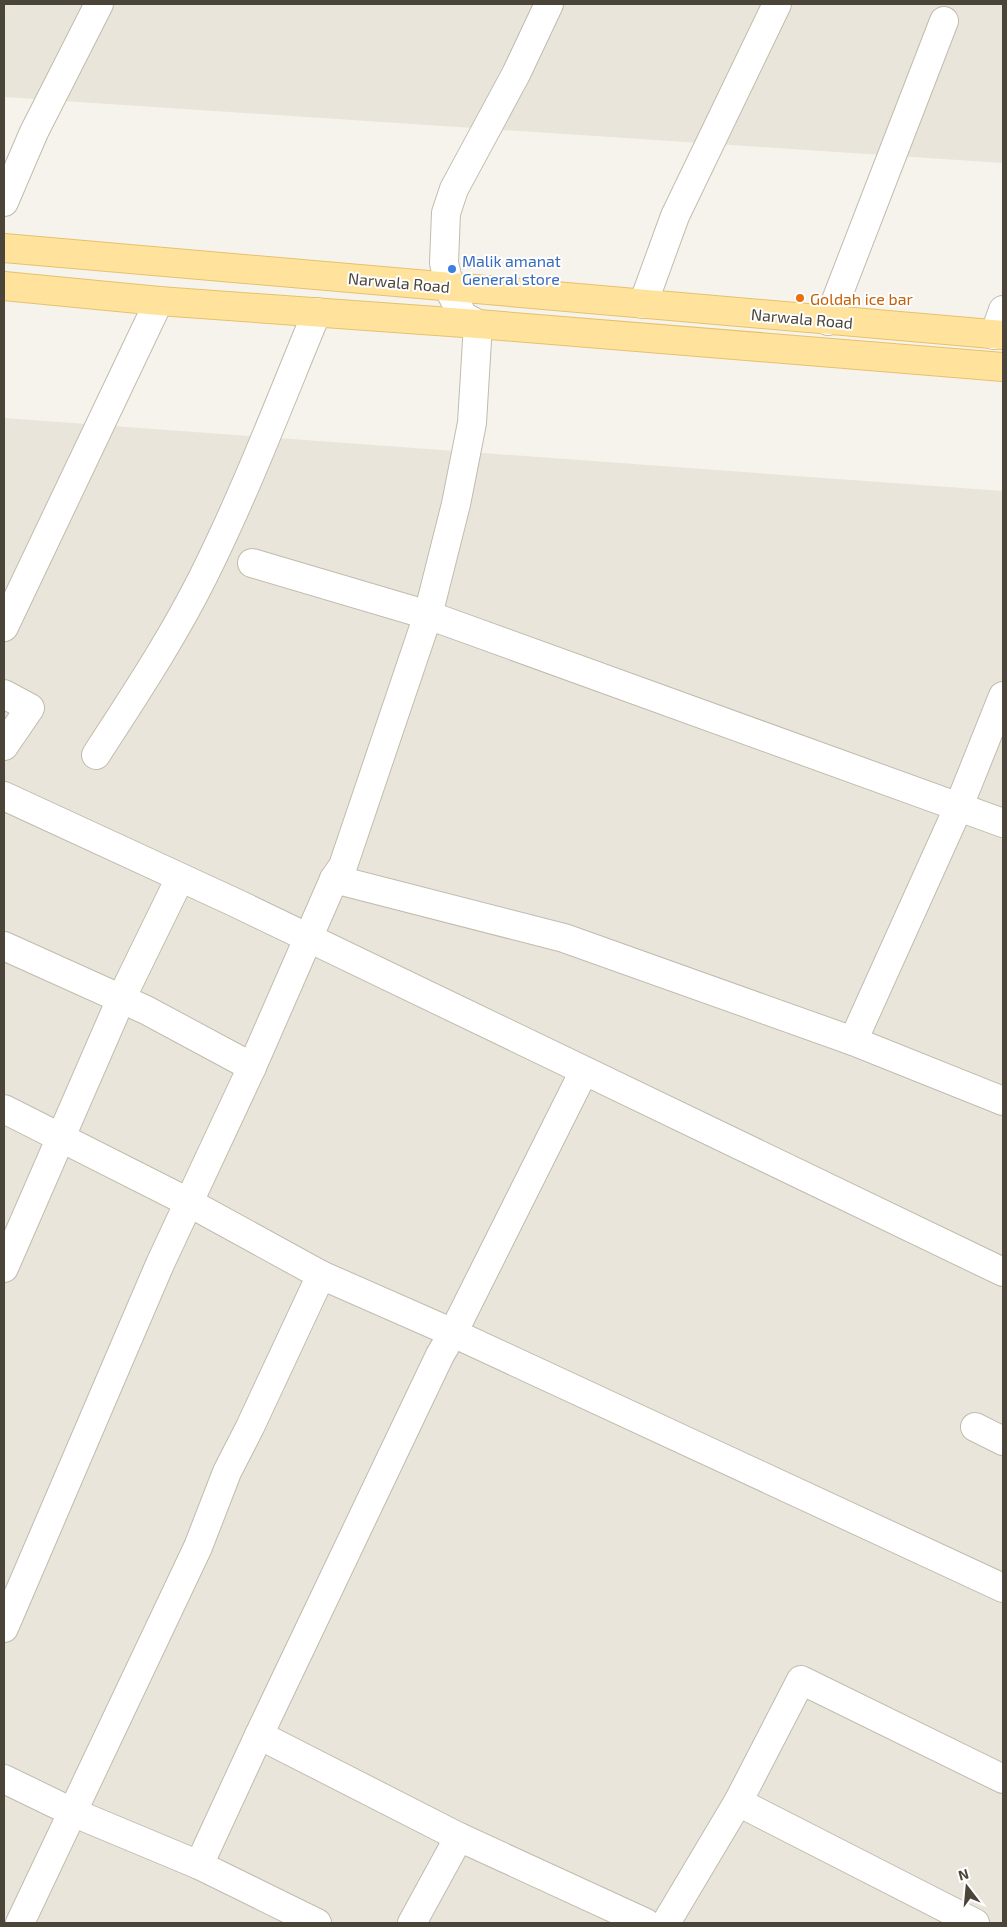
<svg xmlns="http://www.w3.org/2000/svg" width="1007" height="1927" viewBox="0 0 1007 1927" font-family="'Exo 2',sans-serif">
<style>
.residential{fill:#eae5da}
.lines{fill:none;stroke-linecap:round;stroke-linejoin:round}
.minor-casing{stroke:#c2bbae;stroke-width:30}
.primary-casing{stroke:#e6c16a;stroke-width:30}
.minor{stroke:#fff;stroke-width:28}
.primary{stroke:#ffe39c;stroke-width:28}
.shop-dot{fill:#3f7fe0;stroke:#fff;stroke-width:2}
.food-dot{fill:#e8710a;stroke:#fff;stroke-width:2}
.labels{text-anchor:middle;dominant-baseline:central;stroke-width:4;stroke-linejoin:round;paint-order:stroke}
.shop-label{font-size:16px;fill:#366cbe;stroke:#fff;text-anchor:start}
.street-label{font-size:16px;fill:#4b4439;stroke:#fff}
.food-label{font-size:16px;fill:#c56008;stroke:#fff;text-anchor:start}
</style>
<rect width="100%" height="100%" fill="#f6f3ec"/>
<g class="residential">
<polygon points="4,4 1003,4 1003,163 4,97"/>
<polygon points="4,418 1003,491 1003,1923 4,1923"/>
</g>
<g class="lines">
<g class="minor-casing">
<g id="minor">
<polyline points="4,202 34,132 99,4"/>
<polyline points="643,304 675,216 777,4"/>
<polyline points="828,321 944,21"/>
<polyline points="994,335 1003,310"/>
<polyline points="252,563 428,615 1003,823"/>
<polyline points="4,627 159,301"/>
<polyline points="4,694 30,708 4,746"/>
<path d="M96 755C134 696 172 639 203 577 246 491 280 401 317 312"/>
<polyline points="4,796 236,903 1003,1272"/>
<polyline points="334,879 564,938 853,1041 1003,1101"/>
<polyline points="4,946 146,1010 252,1067"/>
<polyline points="853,1041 959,806 1003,696"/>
<polyline points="4,1109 188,1202 321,1275 453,1333 1003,1588"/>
<polyline points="4,1268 121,999 180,878"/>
<polyline points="975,1427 1003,1441"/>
<polyline points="4,1628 160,1264 252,1067 334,879 343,866 428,615 456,504 472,423 478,324 463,316 451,293 444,263 446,213 454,189 516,74 549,4"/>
<polyline points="259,1735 459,1837 646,1923"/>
<polyline points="4,1779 72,1812 199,1865 317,1923"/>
<polyline points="738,1802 975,1923"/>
<polyline points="199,1865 259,1735 440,1355 453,1333 584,1071"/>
<polyline points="20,1923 198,1547 227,1472 250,1427 321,1275"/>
<polyline points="412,1923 459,1837"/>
<polyline points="666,1923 738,1802 801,1680 1003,1779"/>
</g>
</g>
<g class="primary-casing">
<g id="primary">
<polyline points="4,248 1003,335"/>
<polyline points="4,286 159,301 478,324 1003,367"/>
</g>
</g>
<use href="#minor" class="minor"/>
<use href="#primary" class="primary"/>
</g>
<circle class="shop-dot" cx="452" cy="269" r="5"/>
<circle class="food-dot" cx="800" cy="298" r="5"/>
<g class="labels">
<g class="shop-label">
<text x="462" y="260">Malik amanat<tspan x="462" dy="18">General store</tspan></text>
</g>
<g class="street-label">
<text transform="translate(399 282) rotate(5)">Narwala Road</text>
<text transform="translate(802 318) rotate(5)">Narwala Road</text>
</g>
<g class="food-label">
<text x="810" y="298">Goldah ice bar</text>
</g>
</g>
<rect width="1007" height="1927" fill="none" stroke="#4b4439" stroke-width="10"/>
<g transform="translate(967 1887) rotate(344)" stroke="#ffffff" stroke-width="4" paint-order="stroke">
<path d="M0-4L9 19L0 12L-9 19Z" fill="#4b4439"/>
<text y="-8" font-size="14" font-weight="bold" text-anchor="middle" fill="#4b4439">N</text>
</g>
</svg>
